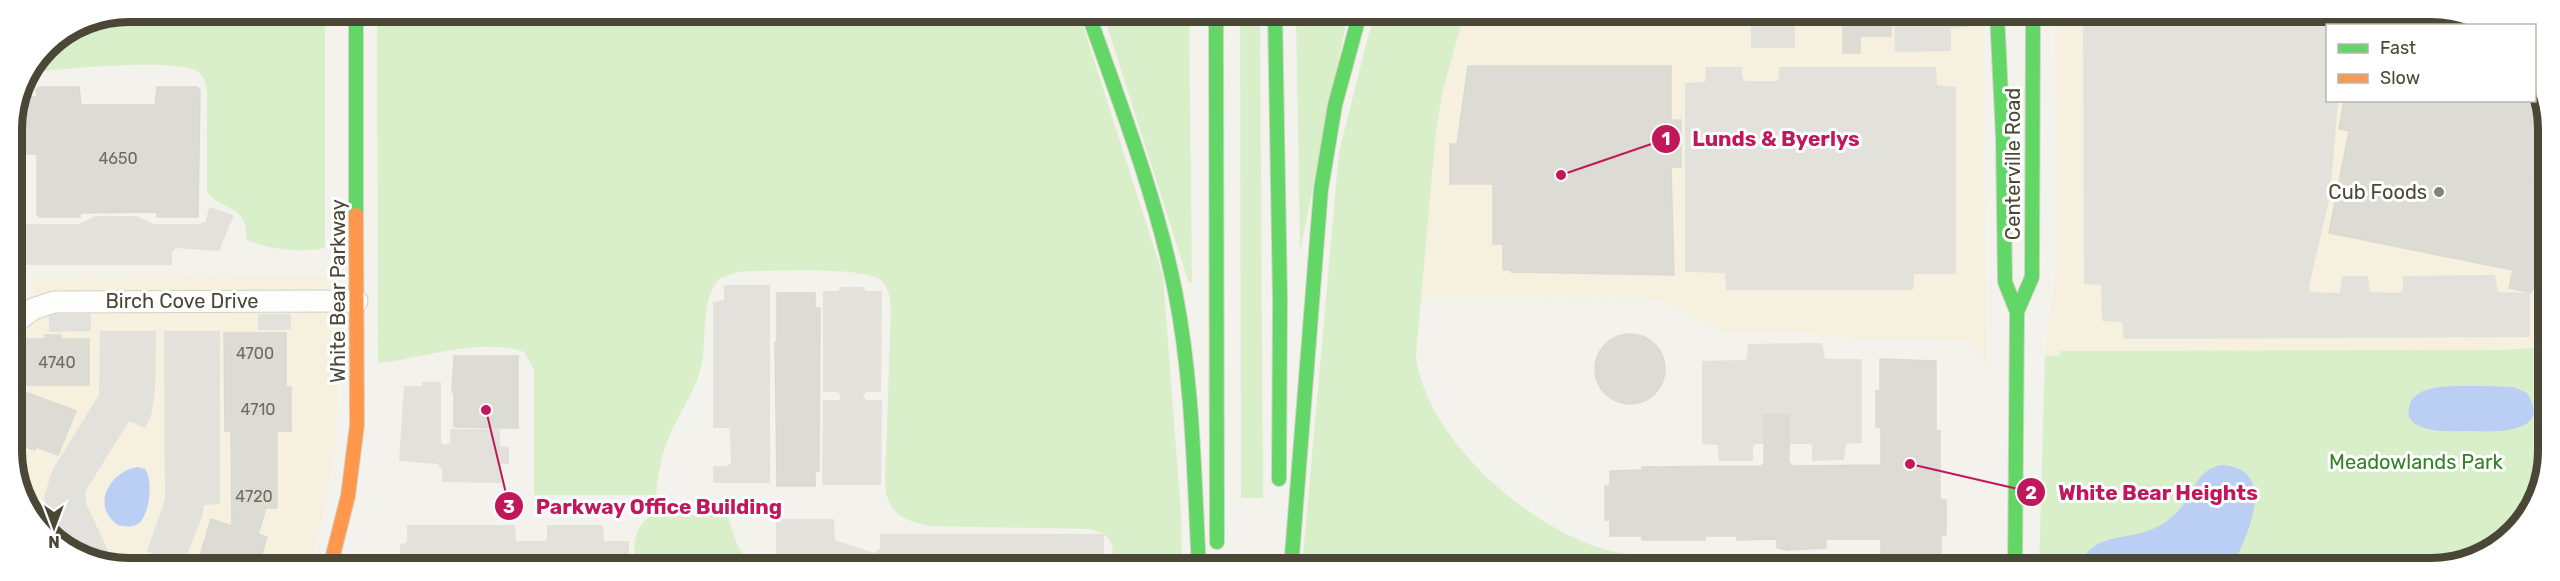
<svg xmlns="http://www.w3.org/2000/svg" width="2560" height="581" viewBox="0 0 2560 581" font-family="Rubik,sans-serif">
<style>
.commercial{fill:#f6f1de}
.green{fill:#d9efca}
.parking{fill:#e2e1db}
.water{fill:#bacff3}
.building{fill:#dcdbd4;stroke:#dbdad2;stroke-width:1.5}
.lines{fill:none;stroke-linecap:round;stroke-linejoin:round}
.street-casing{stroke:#d1d0c9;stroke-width:23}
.fast-casing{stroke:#d5d3c4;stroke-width:16}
.slow-casing{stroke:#d5d3c4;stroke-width:16}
.street{stroke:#fdfdfc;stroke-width:21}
.fast{stroke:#63d668;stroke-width:14}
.slow{stroke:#ff974d;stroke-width:14}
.poi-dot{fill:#858376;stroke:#fff;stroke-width:2}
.labels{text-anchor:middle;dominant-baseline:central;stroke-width:6;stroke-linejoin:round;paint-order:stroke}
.number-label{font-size:16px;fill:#6f6d5e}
.street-label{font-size:20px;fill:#4a4736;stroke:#fff}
.poi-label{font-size:20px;fill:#4a4736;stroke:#fff;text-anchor:end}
.park-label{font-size:20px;fill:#328124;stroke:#fff}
.rim{fill:none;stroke:#4a4736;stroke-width:8}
.leader{fill:none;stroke:#c2185b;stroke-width:2}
.callout-dot{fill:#c2185b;stroke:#fff;stroke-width:2}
.mark-label{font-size:18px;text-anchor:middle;font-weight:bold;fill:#fff}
.callout-label{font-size:21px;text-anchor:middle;font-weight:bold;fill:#c2185b;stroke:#fff;stroke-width:6;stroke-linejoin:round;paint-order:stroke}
</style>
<rect width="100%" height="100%" fill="#f3f2ec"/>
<g class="commercial">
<polygon points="1392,13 1982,14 1987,370 1980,352 1963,340 1860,339 1801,332 1726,332 1673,305 1649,298 1334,297"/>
<polygon points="2055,14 2453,14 2474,25 2328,26 2328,100 2534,100 2535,86 2546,106 2546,353 2045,356 2057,258"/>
<polygon points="337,277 337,401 334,452 323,514 309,567 107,567 47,535 14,475 13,307 33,295 32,278"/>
</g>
<g class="green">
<path d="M130 12H325V248C302 253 267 250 246 239 249 206 223 211 207 192V91C206 83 204 76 197 71 173 58 59 69 29 73L47 46 85 21Z"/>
<path d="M377 12 1079 13 1163 276 1181 514 1182 568H1113C1113 544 1115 535 1089 529L931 526C904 521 887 514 885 484L891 307C890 299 889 288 882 281 865 266 778 271 752 271L738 272 720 278C700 300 707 335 702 362 697 390 680 411 669 437 661 455 658 475 656 495H534V370L524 352C481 337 423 358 378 363Z"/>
<polygon points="1103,13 1189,13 1192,282 1189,283"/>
<polygon points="1240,13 1260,13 1263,498 1241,498"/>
<polygon points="1296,13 1348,13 1300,252"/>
<path d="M1374 13H1464L1442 94 1436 130 1416 355C1424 437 1530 530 1607 550 1630 556 1656 555 1679 557 1711 559 1743 563 1774 568H1302L1339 152Z"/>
<polygon points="2546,347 2546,474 2508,540 2438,569 2039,568 2045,356 2059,356 2060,351 2505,350"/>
<path d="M727 514 736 542 750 567H635C634 546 632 531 650 516Z"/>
</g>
<g class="parking">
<rect x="1751" y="14" width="44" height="34"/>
<polygon points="1894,14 1967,14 1967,27 1951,28 1951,51 1895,52"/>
<polygon points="2083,14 2355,14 2352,25 2328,26 2328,100 2338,101 2330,196 2309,286 2310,292 2340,293 2342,276 2368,276 2370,292 2398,293 2403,290 2403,276 2495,275 2498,292 2530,293 2530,337 2124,339 2122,322 2102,321 2101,285 2084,284"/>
<polygon points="1706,67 1742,67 1742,77 1745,81 1776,81 1779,78 1779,67 1936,67 1937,85 1956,87 1956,274 1914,274 1913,290 1726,290 1725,273 1685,272 1685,83 1705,82"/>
<polygon points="209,207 234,215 219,251 176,248 172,252 172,265 13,265 13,224 79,224 95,216 137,216 153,224 199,224 206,221"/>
<polygon points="724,285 770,285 770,483 713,483 713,466 727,466 731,463 730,430 728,428 713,428 713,302 724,300"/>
<polygon points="841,287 863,287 866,291 882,291 881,392 866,392 863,395 866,400 882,400 881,485 822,485 823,400 839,400 841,397 838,392 823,392 823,291 838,291"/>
<polygon points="49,314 91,314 91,331 49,332"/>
<rect x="258" y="314" width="33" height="16"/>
<polygon points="100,331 156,331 155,392 151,416 145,428 129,421 85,492 87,506 116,567 107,567 60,542 46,511 44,496 53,469 99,395"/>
<polygon points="164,331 220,331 220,504 204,505 202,517 182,567 157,567 160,558 147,551 165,500"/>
<polygon points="1822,343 1825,359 1862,359 1862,443 1846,444 1844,460 1812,461 1812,446 1809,444 1755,444 1753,447 1753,461 1719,461 1718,445 1702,444 1702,361 1745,360 1747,358 1748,344"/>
<polygon points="422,382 441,382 441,441 443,445 450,443 450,429 500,429 500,446 509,447 509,464 501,464 501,483 442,482 442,470 438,464 399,461 404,386 422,386"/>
<polygon points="776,519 834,519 835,540 874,553 880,549 880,534 1104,534 1104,568 776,567"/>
<polygon points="407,525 515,525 516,541 545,541 547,539 547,525 603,525 604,541 629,541 629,567 575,567 575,557 553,557 553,567 521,567 519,563 516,567 407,567 405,564 400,564 400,545 407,542"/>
</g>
<g class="water">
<path d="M2485 386 2513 387 2527 393C2554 435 2492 432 2469 431 2453 431 2434 433 2419 426 2414 424 2412 421 2409 417 2403 379 2461 387 2485 386Z"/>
<path d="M2221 465C2280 467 2247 540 2230 569L2081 568C2087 532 2131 541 2157 527 2169 521 2180 511 2187 499 2197 483 2200 470 2221 465Z"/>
<path d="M138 467 145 469C153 480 150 510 141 521 136 528 126 527 118 525 90 506 110 471 138 467Z"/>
</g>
<g class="building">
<polygon points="1843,14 1891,14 1891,36 1860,36 1860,53 1843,53"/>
<polygon points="1468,66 1671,66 1671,120 1681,120 1681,167 1671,167 1674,275 1511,272 1511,270 1503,270 1503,244 1493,244 1493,184 1450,184 1450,144 1457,144"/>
<polygon points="39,87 79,87 81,105 155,105 157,87 197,87 200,90 198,217 157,217 157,212 80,213 80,217 39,217 37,214 37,154 12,154 12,122 18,97 37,97 36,90"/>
<polygon points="2344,100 2542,100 2546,106 2546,122 2533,185 2546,195 2546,265 2531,293 2509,288 2513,270 2329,233 2349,131 2339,129"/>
<polygon points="777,293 815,293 815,308 820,308 819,471 815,471 815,486 777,486 775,342 777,342"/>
<polygon points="224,333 286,333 286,387 291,387 291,431 277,431 277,508 266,508 258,534 267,537 258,567 225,567 199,559 211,519 232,526 231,431 225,431"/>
<circle cx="1630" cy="369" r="35"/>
<polygon points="45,335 61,335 61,339 89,339 89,385 25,385 25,339 45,339"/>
<polygon points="454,356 518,356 518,428 454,427 454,392 452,392"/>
<polygon points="1880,359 1936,361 1936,431 1940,431 1940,500 1946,500 1946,535 1941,535 1941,568 1881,568 1881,539 1826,539 1826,548 1787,550 1777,548 1777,539 1737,540 1737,536 1705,536 1705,540 1642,540 1642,536 1610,536 1610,520 1605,520 1605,486 1610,486 1610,471 1642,470 1642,467 1761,466 1764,464 1764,415 1789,415 1789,464 1792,464 1792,466 1881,465 1881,427 1876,427 1876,391 1880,391"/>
<polygon points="25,392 76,411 58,455 36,447 35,450 14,443 14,393 25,397"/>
</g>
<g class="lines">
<g class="street-casing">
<polyline id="street" points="13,324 33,309 54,302 357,301"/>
</g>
<g class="fast-casing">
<g id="fast">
<polyline points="356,12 356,215"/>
<path d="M1088 13C1120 104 1156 196 1175 291 1193 382 1194 476 1199 568"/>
<polyline points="1216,13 1217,542"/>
<polyline points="1275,13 1280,299 1279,479"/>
<polyline points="1997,14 2003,137 2005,282 2017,312 2015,568"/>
<polyline points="2017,312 2032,277 2033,14"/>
<polyline points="1291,568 1321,189 1335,105 1360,13"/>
</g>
</g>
<g class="slow-casing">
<polyline id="slow" points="330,567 348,496 357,425 356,215"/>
</g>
<use href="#street" class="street"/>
<use href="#fast" class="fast"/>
<use href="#slow" class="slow"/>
</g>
<circle class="poi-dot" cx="2439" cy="192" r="6"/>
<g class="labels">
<g class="number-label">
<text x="118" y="158">4650</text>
<text x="255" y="353">4700</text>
<text x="57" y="362">4740</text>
<text x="258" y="409">4710</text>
<text x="254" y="496">4720</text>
</g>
<g class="street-label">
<text transform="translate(2013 164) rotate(-90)">Centerville Road</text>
<text transform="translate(338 291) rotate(-90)">White Bear Parkway</text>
<text x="182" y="301">Birch Cove Drive</text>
</g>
<g class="poi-label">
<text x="2427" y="192">Cub Foods</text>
</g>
<g class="park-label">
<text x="2416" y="462">Meadowlands Park</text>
</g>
</g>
<path d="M0 0H2560V581H0ZM129 22H2431A107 107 0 0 1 2538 129V451A107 107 0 0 1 2431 558H129A107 107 0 0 1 22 451V129A107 107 0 0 1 129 22Z" fill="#fff" fill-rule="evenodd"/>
<path class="rim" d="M129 22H2431A107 107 0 0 1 2538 129V451A107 107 0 0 1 2431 558H129A107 107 0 0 1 22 451V129A107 107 0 0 1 129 22Z"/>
<path class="leader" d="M1561 175L1666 139M1910 464L2031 492M486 410L509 506"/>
<g class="callout-dot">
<circle cx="1561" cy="175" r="6"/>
<circle cx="1910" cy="464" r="6"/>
<circle cx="486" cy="410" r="6"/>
<circle cx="1666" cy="139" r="15"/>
<circle cx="2031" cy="492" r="15"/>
<circle cx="509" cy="506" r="15"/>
</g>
<g class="mark-label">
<text x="1666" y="145">1</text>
<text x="2031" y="499">2</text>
<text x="509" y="513">3</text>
</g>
<g class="callout-label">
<text x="1776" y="146">Lunds &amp; Byerlys</text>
<text x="2158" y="500">White Bear Heights</text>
<text x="659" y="514">Parkway Office Building</text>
</g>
<rect x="2326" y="24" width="210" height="78" fill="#ffffff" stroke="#b7b5af" stroke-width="1.5"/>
<rect x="2338" y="44" width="30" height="9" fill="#63d668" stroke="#b7b5af" stroke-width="1.5"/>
<text x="2380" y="54" font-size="18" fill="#4a4736">Fast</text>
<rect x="2338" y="74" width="30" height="9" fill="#ff974d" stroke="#b7b5af" stroke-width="1.5"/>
<text x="2380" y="84" font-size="18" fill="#4a4736">Slow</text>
<g transform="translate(54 527) rotate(180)" stroke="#ffffff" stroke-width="4.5" paint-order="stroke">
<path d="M0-4.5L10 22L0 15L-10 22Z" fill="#4a4736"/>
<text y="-9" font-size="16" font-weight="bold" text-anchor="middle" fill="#4a4736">N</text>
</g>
</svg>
